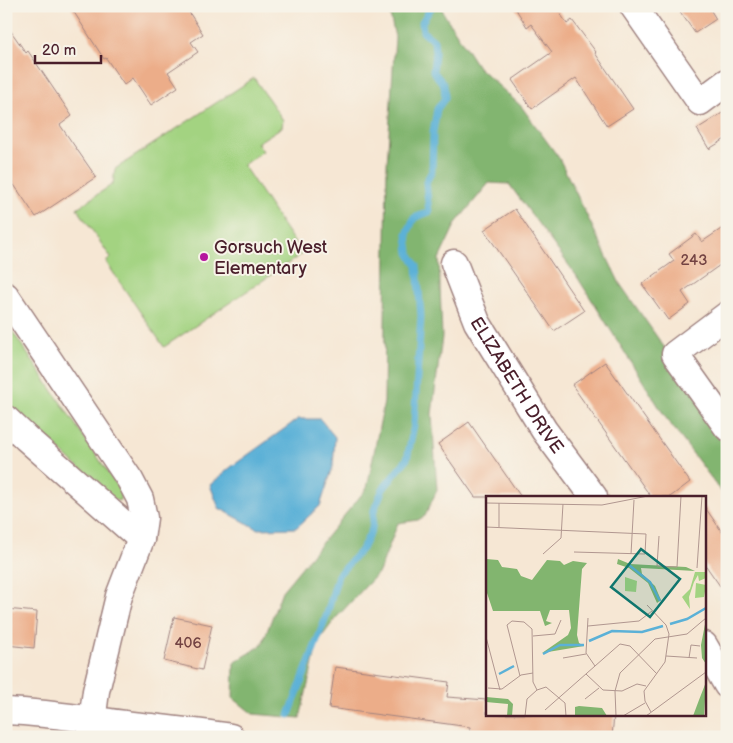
<svg xmlns="http://www.w3.org/2000/svg" width="733" height="743" viewBox="0 0 733 743" font-family="'Balsamiq Sans',sans-serif">
<style>
.green{fill:#a3d381;stroke:#767956}
.forest{fill:#82b56f;stroke:#666a4d}
.water{fill:#5bb1d7;stroke:#526881}
.lines{fill:none;stroke-linecap:round;stroke-linejoin:round}
.stream{stroke:#5bb1d7;stroke-width:7}
.building{fill:#ecad89}
.minor-casing{stroke:#a08380;stroke-width:29}
.path{stroke:#a08380;stroke-width:3;stroke-dasharray:1 4;stroke-linecap:butt}
.minor{stroke:#fff;stroke-width:26}
.poi-dot{fill:#b5179e;stroke:#f7f3e8;stroke-width:2}
.labels{text-anchor:middle;dominant-baseline:central;stroke-width:4;stroke-linejoin:round;paint-order:stroke}
.number-label{font-size:15px;fill:#724242}
.poi-label{font-size:18px;fill:#4a1f2b;stroke:#f7f3e8;text-anchor:start}
.street-label{font-size:18px;fill:#4a1f2b;stroke:#f7f3e8}
.inset-river{fill:none;stroke:#5bb1d7;stroke-width:2.5}
.inset-road{fill:none;stroke:#b19790;stroke-width:1}
.view{fill:#0f766e;fill-opacity:0.15;stroke:#0f766e;stroke-width:2.5}
.inset-edge{fill:none;stroke:#4a1f2b;stroke-width:2.5}
</style>
<rect width="100%" height="100%" fill="#f7f3e8"/>
<filter id="ink" filterUnits="userSpaceOnUse"><feTurbulence type="fractalNoise" baseFrequency=".02" numOctaves="2"/><feDisplacementMap in="SourceGraphic" scale="10" xChannelSelector="R" yChannelSelector="G"/><feConvolveMatrix kernelMatrix="1 2 1 2 8 2 1 2 1" color-interpolation-filters="sRGB"/></filter>
<filter id="wash" filterUnits="userSpaceOnUse"><feTurbulence type="fractalNoise" baseFrequency=".0096" numOctaves="4" result="noise"/><feDisplacementMap in="SourceGraphic" scale="20" xChannelSelector="R" yChannelSelector="G"/><feGaussianBlur stdDeviation="1.12" result="paint"/><feColorMatrix in="noise" values="0 0 0 0 0 0 0 0 0 0 0 0 0 0 0 0 0 1.4 0 .05"/><feComposite in="paint" operator="in"/></filter>
<g filter="url(#wash)">
<rect width="100%" height="100%" fill="#f6e7d4"/>
<g class="green">
<polygon points="254,78 283,120 282,127 257,143 263,151 243,165 302,254 164,347 106,262 111,258 77,208 113,184 115,169"/>
<polygon points="6,322 118,487 121,492 120,500 117,501 112,498 6,401"/>
</g>
<polygon class="forest" points="388,6 441,6 444,14 478,67 521,106 559,158 620,284 727,437 727,499 666,418 576,275 509,184 489,183 456,223 439,259 442,337 432,414 437,490 425,516 418,520 398,523 379,572 335,619 318,642 300,718 253,714 233,698 234,663 262,645 282,591 367,488 384,402 387,165 395,37"/>
<polygon class="water" points="298,419 320,419 335,437 333,467 320,506 296,528 258,529 219,508 210,485 231,467"/>
<g class="lines">
<polyline class="stream" points="289,715 327,614 338,575 362,549 372,529 374,510 383,489 407,459 414,425 421,316 417,266 409,253 407,234 414,218 429,212 426,182 432,171 433,132 437,109 445,98 444,85 433,71 435,53 434,41 423,32 422,22 431,8"/>
</g>
<g id="blocks">
<g class="building">
<polygon points="70,6 185,6 203,34 191,42 198,52 168,72 178,87 151,105 133,78 124,85 106,58 104,59"/>
<polygon points="514,6 558,6 556,7 567,24 572,20 596,52 595,53 633,109 607,126 576,78 532,109 512,80 552,52 531,24 527,27"/>
<polygon points="676,6 708,6 716,19 695,33"/>
<polygon points="6,24 26,53 28,51 72,116 60,125 96,177 36,217 6,173"/>
<polygon points="727,110 727,138 709,149 697,129"/>
<polygon points="515,209 584,311 554,331 484,230"/>
<polygon points="727,225 727,260 682,292 690,304 668,320 642,284 674,261 669,254 696,234 702,242"/>
<polygon points="605,362 690,482 670,497 651,497 572,385"/>
<polygon points="469,422 521,497 475,497 438,444"/>
<polygon points="704,506 727,539 727,596 704,563"/>
<polygon points="6,609 37,612 34,648 6,645"/>
<polygon points="174,617 212,625 202,670 164,661"/>
<polygon points="335,667 449,682 447,697 487,700 487,714 614,714 612,737 470,737 470,727 329,708"/>
</g>
</g>
</g>
<g filter="url(#ink)">
<use href="#blocks" fill-opacity="0" stroke="#a08380" stroke-width="1"/>
<g class="lines">
<g class="minor-casing">
<g id="minor">
<polyline points="633,6 700,102 727,82"/>
<path id="s1" d="M454 263 477 322 544 430 594 497"/>
<polyline points="6,296 130,480 140,499 144,518 141,539 119,596 96,691 90,737"/>
<polyline points="727,315 675,354 727,427"/>
<polyline points="6,419 26,438 141,539"/>
<polyline points="704,645 727,685"/>
<path d="M6 711C55 713 103 722 151 727 178 730 205 733 231 737"/>
</g>
</g>
<polyline class="path" points="6,224 11,221"/>
<use href="#minor" class="minor"/>
</g>
</g>
<circle class="poi-dot" cx="204" cy="257" r="5"/>
<g class="labels">
<g class="number-label">
<text x="694" y="260">243</text>
<text x="188" y="643">406</text>
</g>
<g class="poi-label">
<text x="214" y="247">Gorsuch West<tspan x="214" dy="21">Elementary</tspan></text>
</g>
<g class="street-label">
<text stroke="none"><textPath href="#s1" startOffset="138">ELIZABETH DRIVE</textPath></text>
</g>
</g>
<g transform="translate(486 496)">
<rect width="220" height="220" fill="#f6e7d4"/>
<path d="M209 76H220V82L213 85 212 79 208 86 203 101 204 113 196 101 204 93ZM139 81 151 85 150 96 139 95ZM210 87 220 89 218 101 209 102Z" fill="#a3d381"/>
<path d="M0 63 12 64 16 71 31 73 35 80 46 84 61 64 74 65 78 69 87 65 101 67 96 73 91 139 93 147 98 150 56 157 82 139 85 132 83 114H64L60 125 66 127 59 130 54 115H7L0 94ZM132 63 144 68 200 71 209 75 155 72 156 78 169 90 175 104 171 107 162 87 143 72 131 68ZM220 123V168L216 162 215 149ZM220 186 218 220H207L213 204ZM0 201 22 203 27 208 26 220H21L22 208 0 206ZM93 210 116 212 121 220H89V211Z" fill="#82b56f"/>
<path class="inset-river" d="M143 69 164 86 174 105M184 128 201 123 220 112M103 145 126 135 156 136 177 130M57 158 74 149H98M13 178 28 170"/>
<path class="inset-road" d="M0 7 116 9 162 0M0 31 160 38 159 58 88 56M13 31V7M173 40 171 70 191 71 195 0M57 58 75 42 77 8M145 58 148 4M211 72 216 0M161 109 180 129 183 138 179 166 158 195 159 205 165 216M102 122 100 157 109 170M102 130 153 125 166 115M47 140 69 138 75 124M0 141 14 194M180 160 211 162M77 162 100 158M203 162 205 149 214 150M100 178 117 194 136 195 151 188 160 190M34 180 21 129 26 125 38 126 46 133 47 186 51 194M2 192 16 193 35 179 47 177M99 203 113 192M59 214 134 148 144 150 171 178M39 220 41 203 51 194 60 191 79 207 80 220M130 220 129 195 134 177 169 143 201 138 220 122M137 220 159 207M160 220 220 176"/>
<path class="view" d="M155 53 194 83 164 121 125 91Z"/>
<rect width="220" height="220" class="inset-edge"/>
</g>
<rect width="733" height="743" fill="none" stroke="#f7f3e8" stroke-width="25"/>
<path d="M35 55v8h66v-8" fill="none" stroke="#4a1f2b" stroke-width="2.5"/>
<text x="42" y="55" font-size="15" fill="#4a1f2b" stroke="#f7f3e8" stroke-width="4" paint-order="stroke">20 m</text>
</svg>
